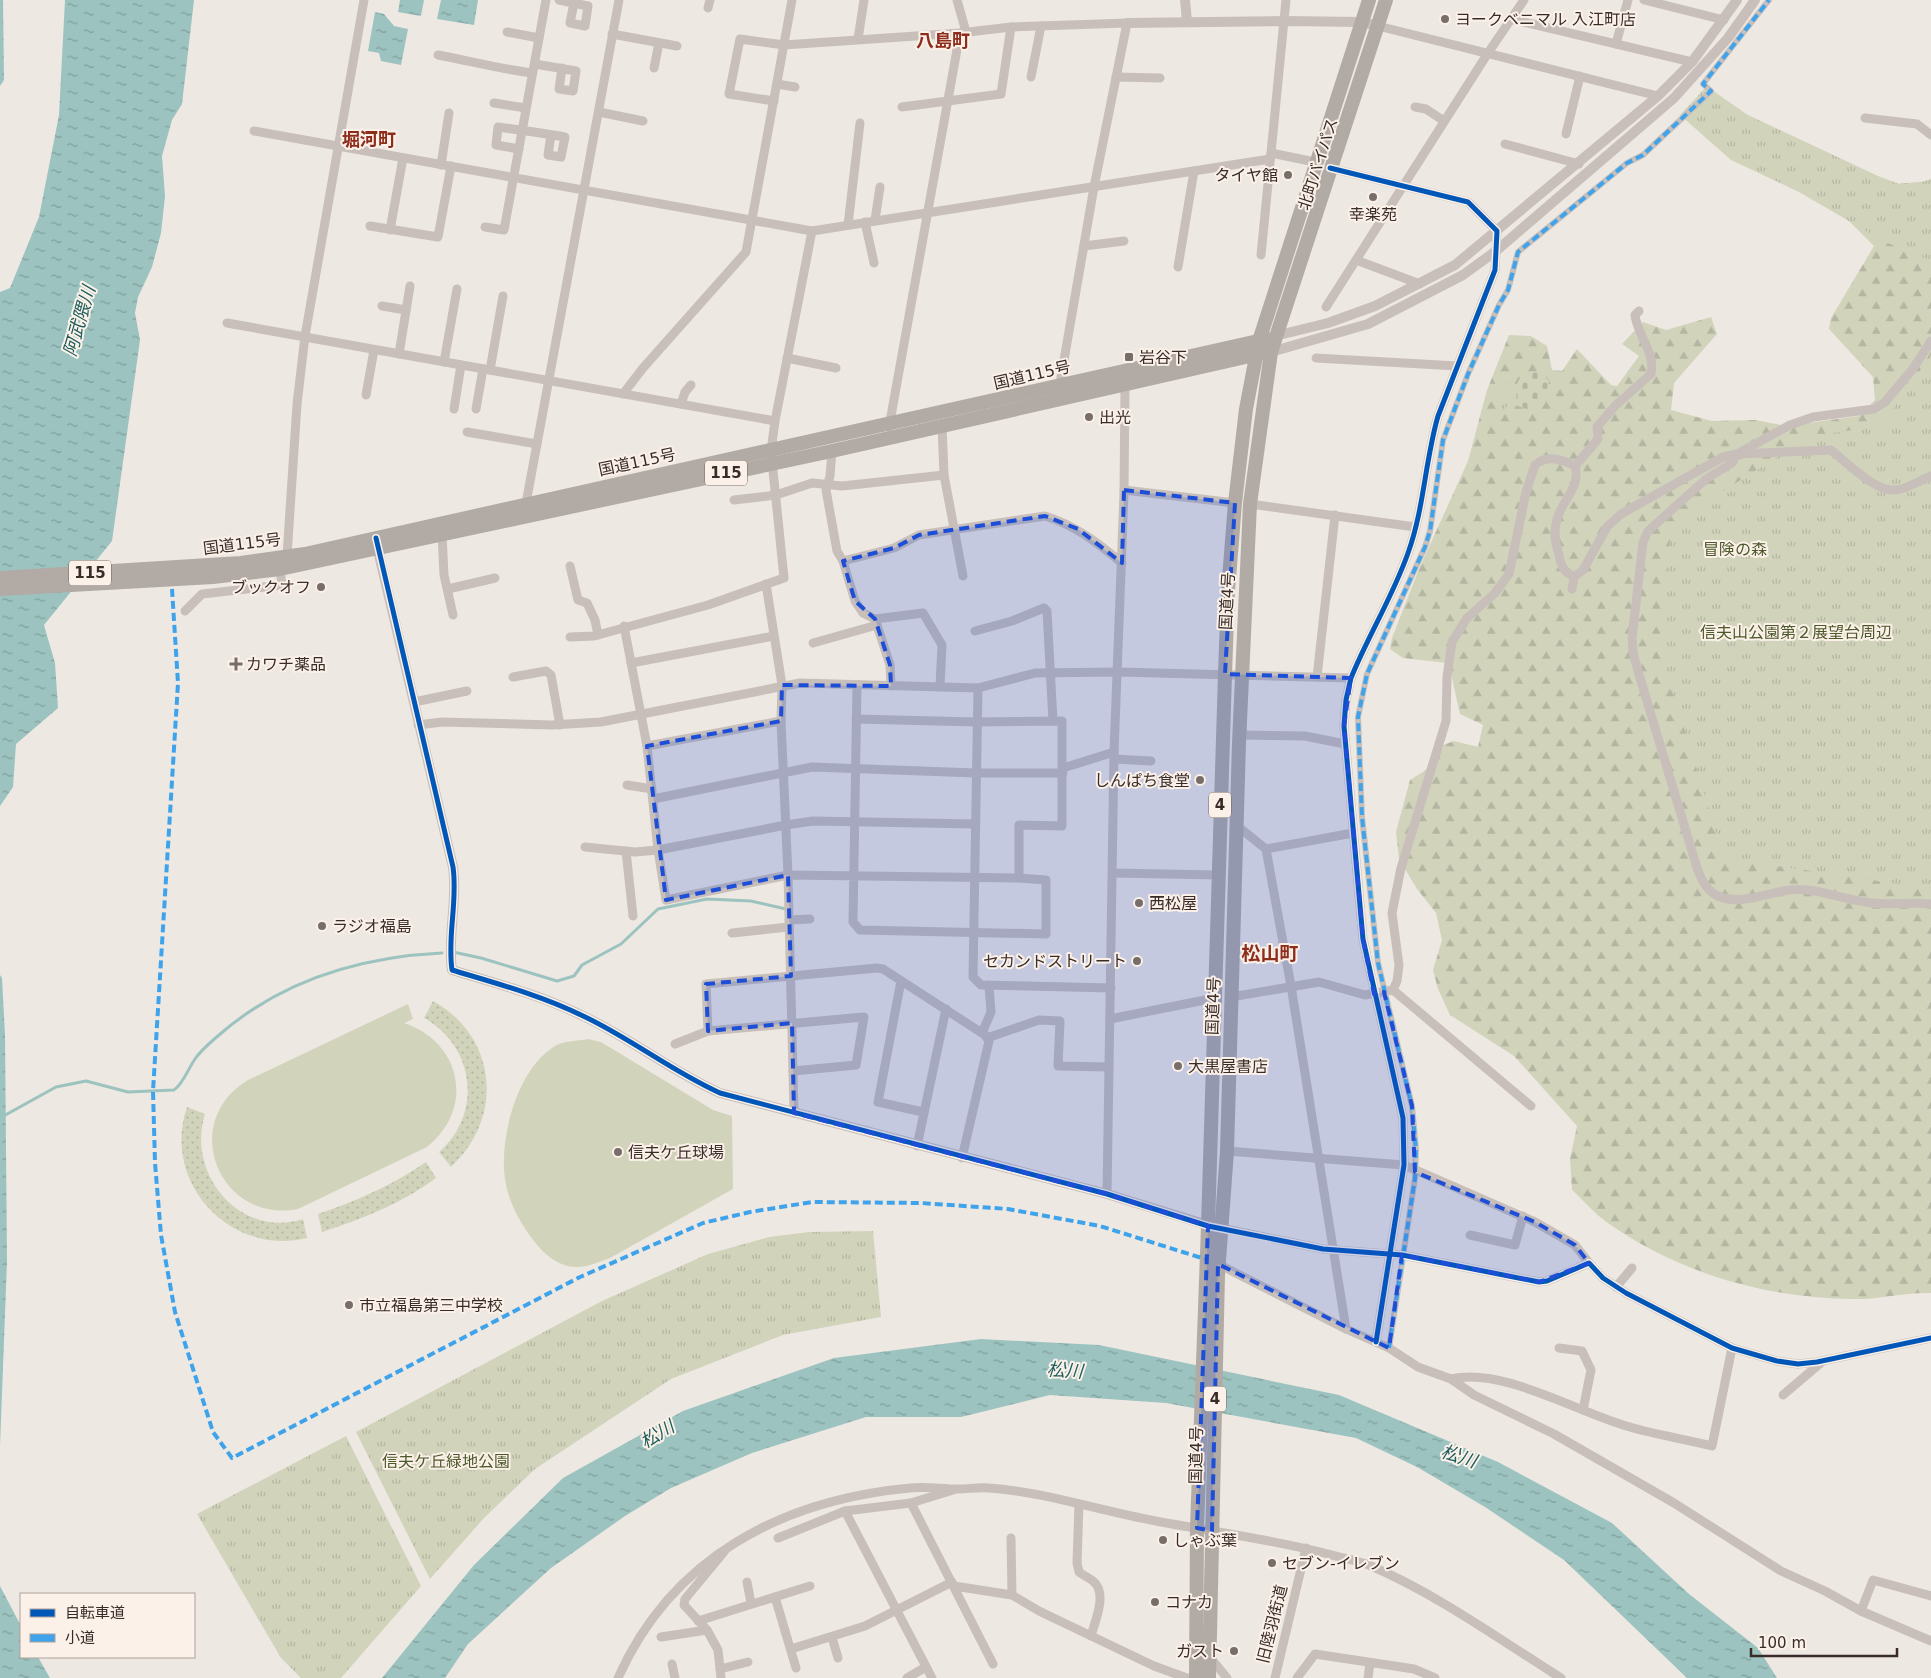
<svg xmlns="http://www.w3.org/2000/svg" width="1931" height="1678" viewBox="0 0 1931 1678" font-family="'DejaVu Sans','Noto Sans JP',sans-serif">
<style>
.grass{fill:url(#grass-dots)}
.forest{fill:url(#forest-firs)}
.cemetery{fill:url(#cemetery-stones)}
.park{fill:url(#park-tufts)}
.garden{fill:#d1d4bb}
.water{fill:url(#water-ripples)}
.lines{fill:none;stroke-linecap:round;stroke-linejoin:round}
.stream{stroke:#9cc3bf;stroke-width:3}
.pedestrian{stroke:#c8bfba;stroke-width:6}
.minor{stroke:#c8bfba;stroke-width:9}
.tertiary{stroke:#c8bfba;stroke-width:10}
.trunk{stroke:#b2aaa5;stroke-width:14}
.quiet{stroke:#3fa3eb;stroke-width:4;stroke-dasharray:8 4;stroke-linecap:butt}
.cycleway-casing{stroke:#fbf1e9;stroke-width:8}
.cycleway{stroke:#0057b8;stroke-width:5}
.marked{fill:#1d4ed8;fill-opacity:0.2;stroke:#1d4ed8;stroke-width:4;stroke-dasharray:10 6;stroke-linejoin:round}
.poi-dot{fill:#786e69;stroke:#fbf1e9;stroke-width:2}
.labels{text-anchor:middle;dominant-baseline:central;stroke-width:4;stroke-linejoin:round;paint-order:stroke}
.shield{fill:#fbf1e9;stroke:#736762;stroke-width:1}
.shield-label{font-size:15px;font-weight:bold;fill:#392c28}
.poi-label{font-size:16px;fill:#392c28;stroke:#fbf1e9;text-anchor:start}
.street-label{font-size:16px;fill:#392c28;stroke:#fbf1e9}
.park-label{font-size:16px;fill:#4c592a;stroke:#fbf1e9}
.neighbourhood-label{font-size:18px;font-weight:bold;fill:#8d2d1c;stroke:#fbf1e9}
.water-label{font-size:18px;font-style:italic;fill:#1b5d5c;stroke:#fbf1e9}
.quarter-label{font-size:19px;font-weight:bold;fill:#8d2d1c;stroke:#fbf1e9}
</style>
<defs>
<pattern id="grass-dots" width="8" height="8" patternUnits="userSpaceOnUse" patternTransform="scale(1.25)"><rect width="8" height="8" fill="#d1d4bb"/><path d="M2 2h.1M6 6h.1" fill="none" stroke="#b4b6a1" stroke-width="1.8" stroke-linecap="round"/></pattern>
<pattern id="forest-firs" width="22" height="20" patternUnits="userSpaceOnUse" patternTransform="scale(1.25)"><rect width="22" height="20" fill="#d1d4bb"/><path d="M5 1l3.5 6h-7zM16 11l3.5 6h-7z" fill="#b4b6a1"/></pattern>
<pattern id="cemetery-stones" width="16" height="16" patternUnits="userSpaceOnUse" patternTransform="scale(1.25)"><rect width="16" height="16" fill="#d1d4bb"/><path d="M2 7V4a2 2 0 0 1 4 0v3zM10 15v-3a2 2 0 0 1 4 0v3z" fill="#b4b6a1"/></pattern>
<pattern id="park-tufts" width="24" height="20" patternUnits="userSpaceOnUse" patternTransform="scale(1.25)"><rect width="24" height="20" fill="#d1d4bb"/><path d="M3 7l-1-3M5 7V3M7 7l1-3M15 17l-1-3M17 17v-4M19 17l1-3" fill="none" stroke="#b4b6a1"/></pattern>
<pattern id="water-ripples" width="26" height="14" patternUnits="userSpaceOnUse" patternTransform="scale(1.25)"><rect width="26" height="14" fill="#9cc3bf"/><path d="M2 4q2-2 4 0t4 0M15 11q2-2 4 0t4 0" fill="none" stroke="#809f9b"/></pattern>
</defs>
<rect width="100%" height="100%" fill="#eee8e2"/>
<g class="grass">
<path d="M433 1001C498 1037 504 1118 451 1167L439 1152C483 1114 475 1046 424 1018Z"/>
<path d="M187 1107 205 1114C186 1174 240 1239 303 1219L307 1238C230 1257 161 1182 187 1107Z"/>
<path d="M426 1162 436 1178C402 1203 363 1219 322 1232L318 1214C356 1201 393 1185 426 1162Z"/>
</g>
<path class="forest" d="M1929 181 1931 183V1293C1904 1292 1878 1300 1851 1299 1764 1298 1676 1272 1605 1221 1593 1212 1583 1200 1572 1190L1570 1159 1577 1126 1514 1056 1450 1015 1438 989 1433 970 1442 940 1436 913 1417 889 1399 859 1396 832 1410 780 1436 764 1443 745 1454 741 1478 747 1483 725 1460 714 1451 674 1447 663 1403 658 1390 649 1392 638 1419 569 1468 461 1487 390 1509 335 1531 336 1547 346 1552 370 1562 371 1577 349 1611 385 1617 386 1639 356 1622 344 1643 322 1666 330 1711 317 1717 334 1674 383 1671 410 1712 421 1755 420 1786 426 1859 416 1875 400 1873 377 1829 329 1831 318 1874 246 1838 210 1875 186Z"/>
<path class="cemetery" d="M1533 372 1543 374 1549 381 1547 390 1532 411 1515 405C1520 385 1510 380 1533 372Z"/>
<g class="park">
<polygon points="1708,85 1716,93 1748,115 1878,176 1907,187 1931,179 1931,261 1885,242 1799,192 1731,160 1680,115"/>
<polygon points="1931,355 1931,889 1724,858 1659,647 1672,523 1811,436 1881,426"/>
<polygon points="1506,383 1515,387 1505,410 1497,406"/>
<polygon points="873,1231 881,1317 783,1335 671,1379 535,1469 484,1518 430,1579 356,1432 602,1301 708,1254 769,1237 809,1232"/>
<polygon points="346,1436 421,1586 341,1678 301,1678 281,1658 197,1514"/>
</g>
<g class="garden">
<path d="M408 1004 413 1019 404 1023C462 1042 475 1109 427 1147L298 1209C219 1224 178 1122 248 1080Z"/>
<path d="M588 1039 601 1042 713 1110 732 1116 733 1189 610 1258C599 1262 588 1267 577 1267 558 1267 544 1254 533 1240 520 1223 508 1201 505 1179 499 1138 517 1069 555 1046 563 1041 578 1041 588 1039Z"/>
</g>
<g class="water">
<polygon points="0,0 3,0 4,80 0,86"/>
<polygon points="65,0 194,0 182,104 172,120 162,156 165,196 161,233 152,267 138,297 135,313 140,340 112,541 44,625 55,663 58,708 16,744 13,787 0,806 0,292 10,288 39,217 59,115"/>
<polygon points="400,0 424,0 421,16 398,12"/>
<polygon points="441,0 478,0 474,25 437,19"/>
<polygon points="375,12 384,14 394,26 408,29 401,65 381,61 379,53 368,51"/>
<polygon points="0,975 2,978 5,1035 7,1261 0,1446"/>
<polygon points="981,1339 1099,1345 1339,1395 1498,1462 1612,1523 1689,1594 1758,1648 1777,1678 1687,1678 1564,1560 1485,1507 1417,1467 1356,1438 1166,1403 1050,1395 961,1417 866,1417 752,1453 671,1488 625,1516 551,1568 468,1644 445,1678 382,1678 474,1565 563,1478 683,1411 834,1358"/>
<polygon points="0,1586 21,1626 21,1657 38,1657 50,1678 0,1678"/>
</g>
<g class="lines">
<g class="stream">
<polyline points="453,952 481,958 557,981 574,976 582,965 621,944 658,909 707,899 751,901 786,909"/>
<path d="M0 1118 56 1087 86 1081 128 1092 174 1090C183 1084 188 1069 195 1059 201 1050 211 1042 219 1035 281 981 360 957 442 953"/>
</g>
<polyline class="pedestrian" points="1389,1348 1415,1178 1416,1149 1412,1106 1378,963 1362,817 1358,717 1367,674 1425,547 1430,531 1443,440 1468,374 1499,305 1508,290 1518,252 1627,163 1643,155 1711,91 1703,84 1769,0"/>
<g class="minor">
<polyline points="559,0 588,6 585,26 570,23 574,3"/>
<polyline points="957,0 966,32"/>
<polyline points="1644,0 1724,20"/>
<polyline points="708,8 710,0"/>
<polyline points="1511,19 1692,62"/>
<polyline points="1378,26 1658,96"/>
<polyline points="507,32 539,38"/>
<polyline points="612,34 677,46"/>
<polyline points="858,39 864,0"/>
<polyline points="1616,44 1628,0"/>
<path d="M438 55C470 61 501 69 532 73"/>
<polyline points="535,64 576,71 573,91 559,89 562,68"/>
<polyline points="654,68 659,43"/>
<polyline points="1031,77 1041,26"/>
<polyline points="1116,77 1160,78"/>
<polyline points="777,84 795,87"/>
<polyline points="774,101 729,94 740,39 784,45 960,33 1011,27 1127,23 1094,187 1059,389"/>
<polyline points="494,103 526,108"/>
<polyline points="902,107 1001,94 1011,27"/>
<polyline points="1415,107 1426,109 1444,121"/>
<polyline points="599,112 643,121"/>
<polyline points="1865,118 1917,124 1931,135"/>
<polyline points="254,131 812,231 1270,159"/>
<polyline points="1566,134 1580,76"/>
<polyline points="1505,144 1579,164"/>
<path d="M519 149 496 145 498 127C520 130 543 133 565 137L561 157 548 155 551 135"/>
<polyline points="1271,153 1315,162"/>
<polyline points="441,165 449,113"/>
<path d="M1330 168 1468 202 1497 231 1495 270 1438 416C1425 461 1424 509 1408 553 1393 596 1368 636 1351 678L1346 700 1344 726 1363 939 1403 1118 1404 1165 1376 1342"/>
<polyline points="875,220 880,187"/>
<polyline points="865,222 874,263"/>
<polyline points="848,225 860,123"/>
<polyline points="370,226 438,237 451,166"/>
<polyline points="485,227 504,230 546,0"/>
<polyline points="390,230 403,158"/>
<polyline points="1084,246 1124,241"/>
<polyline points="1261,255 1286,0"/>
<polyline points="1356,260 1420,284"/>
<polyline points="1178,267 1194,171"/>
<polyline points="382,306 406,310"/>
<polyline points="1326,307 1488,53 1524,0"/>
<polyline points="227,323 775,421"/>
<polyline points="399,354 410,286"/>
<polyline points="787,358 836,368"/>
<polyline points="1316,358 1457,366"/>
<polyline points="444,362 457,289"/>
<polyline points="490,370 503,296"/>
<polyline points="623,394 643,368 746,252 792,0"/>
<polyline points="366,395 374,350"/>
<polyline points="681,404 685,392 691,385"/>
<polyline points="454,409 461,365"/>
<polyline points="476,409 483,369"/>
<polyline points="942,425 944,475 963,576"/>
<polyline points="889,427 960,33"/>
<polyline points="467,432 537,444"/>
<polyline points="832,451 830,476 826,490 837,551 843,561 855,601 863,613 875,619"/>
<path d="M1931 476C1920 480 1906 490 1894 490 1874 491 1846 462 1831 450L1737 454 1732 463 1706 479 1648 531 1643 542 1632 638 1633 653 1641 681 1694 858C1698 872 1704 890 1718 896 1742 906 1767 892 1790 890 1818 887 1845 901 1873 903 1893 905 1911 902 1931 904"/>
<polyline points="1124,490 1235,503"/>
<polyline points="734,500 776,495 812,483 842,486 944,475"/>
<polyline points="1250,504 1415,527"/>
<polyline points="528,508 527,498 619,0"/>
<polyline points="442,534 444,575 453,615"/>
<polyline points="287,556 297,404 305,336 364,0"/>
<path d="M843 561 894 548 919 535 1045 516C1075 525 1098 543 1122 563"/>
<polyline points="570,566 578,600 587,603 595,620 598,635"/>
<path d="M1574 577C1564 572 1561 566 1559 555 1555 542 1553 530 1558 516 1564 499 1581 485 1575 466L1598 439 1597 427 1615 406 1651 374C1656 353 1637 335 1635 315L1639 311"/>
<polyline points="448,589 495,578"/>
<polyline points="1572,589 1574,577 1583,570 1607,527 1621,514 1723,457 1737,454 1790,425 1813,417 1874,409 1885,402 1912,370 1931,341"/>
<polyline points="185,611 202,594 282,585 280,569"/>
<polyline points="624,626 647,746 658,850 666,900 788,875 781,721 782,685 766,584"/>
<polyline points="975,631 1012,621 1044,608 1047,611 1053,721"/>
<polyline points="570,637 594,636 708,605 784,578 771,451 775,421 812,231"/>
<polyline points="813,643 877,625"/>
<polyline points="631,663 774,636"/>
<polyline points="513,677 546,671 551,675 560,725"/>
<polyline points="1317,677 1335,515"/>
<polyline points="891,686 890,665 875,619 923,613 942,645 940,686"/>
<polyline points="978,688 973,977 981,985 1111,988"/>
<polyline points="414,702 467,691"/>
<polyline points="856,719 977,722 1062,721 1062,826 1019,825 1019,878"/>
<polyline points="418,725 442,722 552,725 601,722 800,683 978,688 1035,673 1118,672 1351,678"/>
<polyline points="1239,735 1305,736 1345,744"/>
<polyline points="647,746 781,721"/>
<polyline points="1114,759 1151,761"/>
<polyline points="1063,768 1114,752"/>
<polyline points="627,785 652,789"/>
<polyline points="653,799 812,767 976,773 1063,773"/>
<polyline points="1236,825 1266,849 1291,986 1346,1329"/>
<polyline points="585,847 635,852 658,850 786,825 813,821 974,824"/>
<polyline points="1266,849 1353,833"/>
<polyline points="626,851 633,916"/>
<polyline points="1113,873 1218,875"/>
<polyline points="789,920 810,919"/>
<polyline points="732,933 789,927"/>
<polyline points="901,981 878,1102 923,1112"/>
<polyline points="1393,990 1531,1106"/>
<path d="M1231 997 1319 982 1365 995 1393 990 1397 981 1399 965 1392 913 1401 868 1446 721 1447 677 1452 642 1467 618 1495 593 1509 574 1526 492 1535 465C1547 454 1562 459 1575 466"/>
<polyline points="1110,1019 1215,998"/>
<polyline points="708,1031 706,984 877,968 883,969 985,1035 989,1041 962,1158"/>
<polyline points="982,1033 991,1012 989,985"/>
<polyline points="987,1038 1039,1020 1060,1021 1058,1066 1109,1067"/>
<polyline points="675,1044 708,1031 864,1017 856,1065 793,1071"/>
<path d="M794 1113 788 875 1019 878 1046 880V934L860 930 853 922C855 843 855 764 857 685"/>
<polyline points="917,1146 946,1009"/>
<polyline points="1227,1151 1404,1165 1535,1222 1575,1245 1589,1263"/>
<polyline points="1107,1194 1114,752 1124,493 1125,385"/>
<polyline points="1221,1228 1323,1249 1402,1255 1539,1282 1547,1281 1589,1263 1603,1278 1626,1293 1732,1348 1777,1361 1798,1364 1817,1362 1931,1338"/>
<polyline points="1470,1235 1515,1245 1523,1216"/>
<polyline points="1218,1264 1346,1329 1389,1348 1418,1367 1451,1379 1474,1395 1554,1434 1674,1503 1781,1571 1825,1591 1861,1611 1931,1641"/>
<polyline points="1616,1287 1632,1268"/>
<polyline points="1559,1348 1582,1351 1591,1370 1583,1410"/>
<path d="M1451 1379C1504 1367 1578 1413 1630 1427 1657 1435 1685 1439 1712 1446L1732 1348"/>
<polyline points="1783,1395 1823,1361"/>
<polyline points="911,1503 993,1664"/>
<path d="M1079 1504 1077 1563 1079 1572C1083 1575 1089 1578 1093 1581 1108 1593 1095 1621 1091 1636"/>
<polyline points="778,1538 845,1511"/>
<polyline points="1011,1538 1012,1595"/>
<polyline points="747,1582 751,1603"/>
<polyline points="954,1586 1012,1595 1039,1611 1154,1666 1187,1678"/>
<polyline points="775,1597 796,1668"/>
<polyline points="1861,1611 1873,1580 1931,1596"/>
<polyline points="698,1621 810,1586"/>
<polyline points="661,1637 707,1630"/>
<polyline points="832,1637 838,1658"/>
<polyline points="791,1649 865,1626 952,1582"/>
<polyline points="1209,1656 1227,1678"/>
<polyline points="672,1664 675,1678"/>
<polyline points="720,1669 748,1662"/>
<path d="M618 1678C672 1557 782 1500 910 1488 925 1486 942 1489 958 1489 968 1489 979 1487 989 1488 1046 1492 1100 1511 1156 1521 1213 1532 1271 1539 1328 1554 1341 1558 1356 1560 1369 1565 1437 1594 1499 1639 1561 1678"/>
<polyline points="721,1678 718,1650 707,1630 684,1605 685,1599 724,1552"/>
<polyline points="907,1678 926,1667"/>
<polyline points="932,1678 845,1511 911,1503 953,1490"/>
<polyline points="1275,1678 1306,1548"/>
<polyline points="1297,1678 1315,1654 1414,1669 1435,1678"/>
<polyline points="1368,1678 1370,1663"/>
</g>
<g class="tertiary">
<polyline points="1185,0 1187,21"/>
<polyline points="1127,23 1285,21 1362,22 1378,26"/>
<polyline points="1275,336 1328,323 1375,306 1455,265 1658,96 1692,62 1737,0"/>
<polyline points="1271,352 1368,324 1463,275 1496,251 1674,98 1728,38 1755,0"/>
<path d="M376 542 453 867C458 902 447 935 452 970 495 983 540 995 581 1015 629 1037 671 1071 720 1093L1107 1194 1214 1227"/>
</g>
<g class="trunk">
<polyline points="0,578 241,563 305,554 1267,339"/>
<polyline points="0,589 213,577 280,569 832,451 1263,353"/>
<polyline points="1196,1678 1197,1528 1208,1226 1225,674 1228,591 1235,503 1246,409 1259,341 1369,0"/>
<polyline points="1209,1678 1218,1274 1227,1151 1239,743 1250,504 1271,352 1386,0"/>
</g>
<g class="quiet">
<polyline points="172,589 178,683 153,1091 155,1163 161,1235 175,1312 213,1432 232,1458 580,1277 703,1223 750,1212 812,1202 921,1203 1008,1209 1100,1226 1205,1259"/>
<polyline points="1389,1348 1415,1178 1416,1149 1412,1106 1378,963 1362,817 1358,717 1367,674 1425,547 1430,531 1443,440 1468,374 1499,305 1508,290 1518,252 1627,163 1643,155 1711,91 1703,84 1769,0"/>
</g>
<g class="cycleway-casing">
<g id="cycleway">
<path d="M1330 168 1468 202 1497 231 1495 270 1438 416C1425 461 1424 509 1408 553 1393 596 1368 636 1351 678L1346 700 1344 726 1363 939 1403 1118 1404 1165 1376 1342"/>
<path d="M376 538 453 867C458 902 447 935 452 970 495 983 540 995 581 1015 629 1037 671 1071 720 1093L1107 1194 1208 1226 1323 1249 1402 1255 1539 1282 1547 1281 1589 1263 1603 1278 1626 1293 1732 1348 1777 1361 1798 1364 1817 1362 1931 1338"/>
</g>
</g>
<use href="#cycleway" class="cycleway"/>
</g>
<path class="marked" d="M1124 490 1235 503 1225 674 1351 678 1344 726 1363 939 1374 994 1384 992 1412 1106 1415 1172 1535 1222 1575 1245 1589 1263 1539 1282 1402 1255 1389 1348 1218 1264 1212 1531 1197 1528 1208 1226 1107 1194 794 1113 792 1023 708 1031 706 984 791 976 788 875 666 900 647 746 781 721 782 685 891 686 890 665 875 619 855 601 843 561 894 548 919 535 1045 516 1078 529 1122 563Z"/>
<g class="poi-dot">
<circle cx="1445" cy="19" r="5"/>
<circle cx="1288" cy="175" r="5"/>
<circle cx="1373" cy="197" r="5"/>
<rect x="1124" y="352" width="10" height="10" rx="2.5"/>
<circle cx="1089" cy="417" r="5"/>
<circle cx="321" cy="587" r="5"/>
<path d="M233.5 656.5h5v5h5v5h-5v5h-5v-5h-5v-5h5z"/>
<circle cx="1200" cy="780" r="5"/>
<circle cx="1139" cy="903" r="5"/>
<circle cx="322" cy="926" r="5"/>
<circle cx="1137" cy="961" r="5"/>
<circle cx="1178" cy="1066" r="5"/>
<circle cx="618" cy="1152" r="5"/>
<circle cx="349" cy="1305" r="5"/>
<circle cx="1163" cy="1540" r="5"/>
<circle cx="1272" cy="1563" r="5"/>
<circle cx="1155" cy="1602" r="5"/>
<circle cx="1234" cy="1651" r="5"/>
</g>
<g class="labels">
<g class="shield">
<rect x="705" y="460.5" width="42" height="25" rx="4"/>
<rect x="69" y="560.5" width="42" height="25" rx="4"/>
<rect x="1209" y="792.5" width="22" height="25" rx="4"/>
<rect x="1204" y="1386.5" width="22" height="25" rx="4"/>
</g>
<g class="shield-label">
<text x="726" y="473">115</text>
<text x="90" y="573">115</text>
<text x="1220" y="805">4</text>
<text x="1215" y="1399">4</text>
</g>
<g class="poi-label">
<text x="1455" y="19">ヨークベニマル 入江町店</text>
<text x="1278" y="175" text-anchor="end">タイヤ館</text>
<text x="1373" y="214" text-anchor="middle">幸楽苑</text>
<text x="1139" y="357">岩谷下</text>
<text x="1099" y="417">出光</text>
<text x="311" y="587" text-anchor="end">ブックオフ</text>
<text x="246" y="664">カワチ薬品</text>
<text x="1190" y="780" text-anchor="end">しんぱち食堂</text>
<text x="1149" y="903">西松屋</text>
<text x="332" y="926">ラジオ福島</text>
<text x="1127" y="961" text-anchor="end">セカンドストリート</text>
<text x="1188" y="1066">大黒屋書店</text>
<text x="628" y="1152">信夫ケ丘球場</text>
<text x="359" y="1305">市立福島第三中学校</text>
<text x="1173" y="1540">しゃぶ葉</text>
<text x="1282" y="1563">セブン-イレブン</text>
<text x="1165" y="1602">コナカ</text>
<text x="1224" y="1651" text-anchor="end">ガスト</text>
</g>
<g class="street-label">
<text transform="translate(1318 164) rotate(-72)">北町バイパス</text>
<text transform="translate(1032 375) rotate(-13)">国道115号</text>
<text transform="translate(637 462) rotate(-12)">国道115号</text>
<text transform="translate(242 544) rotate(-7)">国道115号</text>
<text transform="translate(1227 601) rotate(-87)">国道4号</text>
<text transform="translate(1213 1006) rotate(-88)">国道4号</text>
<text transform="translate(1196 1455) rotate(-89)">国道4号</text>
<text transform="translate(1272 1624) rotate(-76)">旧陸羽街道</text>
</g>
<g class="park-label">
<text x="1735" y="549">冒険の森</text>
<text x="1796" y="632">信夫山公園第２展望台周辺</text>
<text x="446" y="1461">信夫ケ丘緑地公園</text>
</g>
<g class="neighbourhood-label">
<text x="943" y="40">八島町</text>
<text x="369" y="139">堀河町</text>
</g>
<g class="water-label">
<text transform="translate(79 321) rotate(-74)">阿武隈川</text>
<text transform="translate(1065 1370) rotate(4)">松川</text>
<text transform="translate(657 1434) rotate(-31)">松川</text>
<text transform="translate(1459 1456) rotate(18)">松川</text>
</g>
<g class="quarter-label">
<text x="1270" y="953">松山町</text>
</g>
</g>
<rect x="20" y="1593" width="175" height="65" fill="#fbf1e9" stroke="#ada29c"/>
<rect x="30" y="1609" width="25" height="8" fill="#0057b8" stroke="#ada29c"/>
<text x="65" y="1618" font-size="15" fill="#392c28">自転車道</text>
<rect x="30" y="1634" width="25" height="8" fill="#3fa3eb" stroke="#ada29c"/>
<text x="65" y="1643" font-size="15" fill="#392c28">小道</text>
<path d="M1751 1648v8h146v-8" fill="none" stroke="#392c28" stroke-width="2.5"/>
<text x="1758" y="1648" font-size="15" fill="#392c28" stroke="#fbf1e9" stroke-width="4" paint-order="stroke">100 m</text>
</svg>
